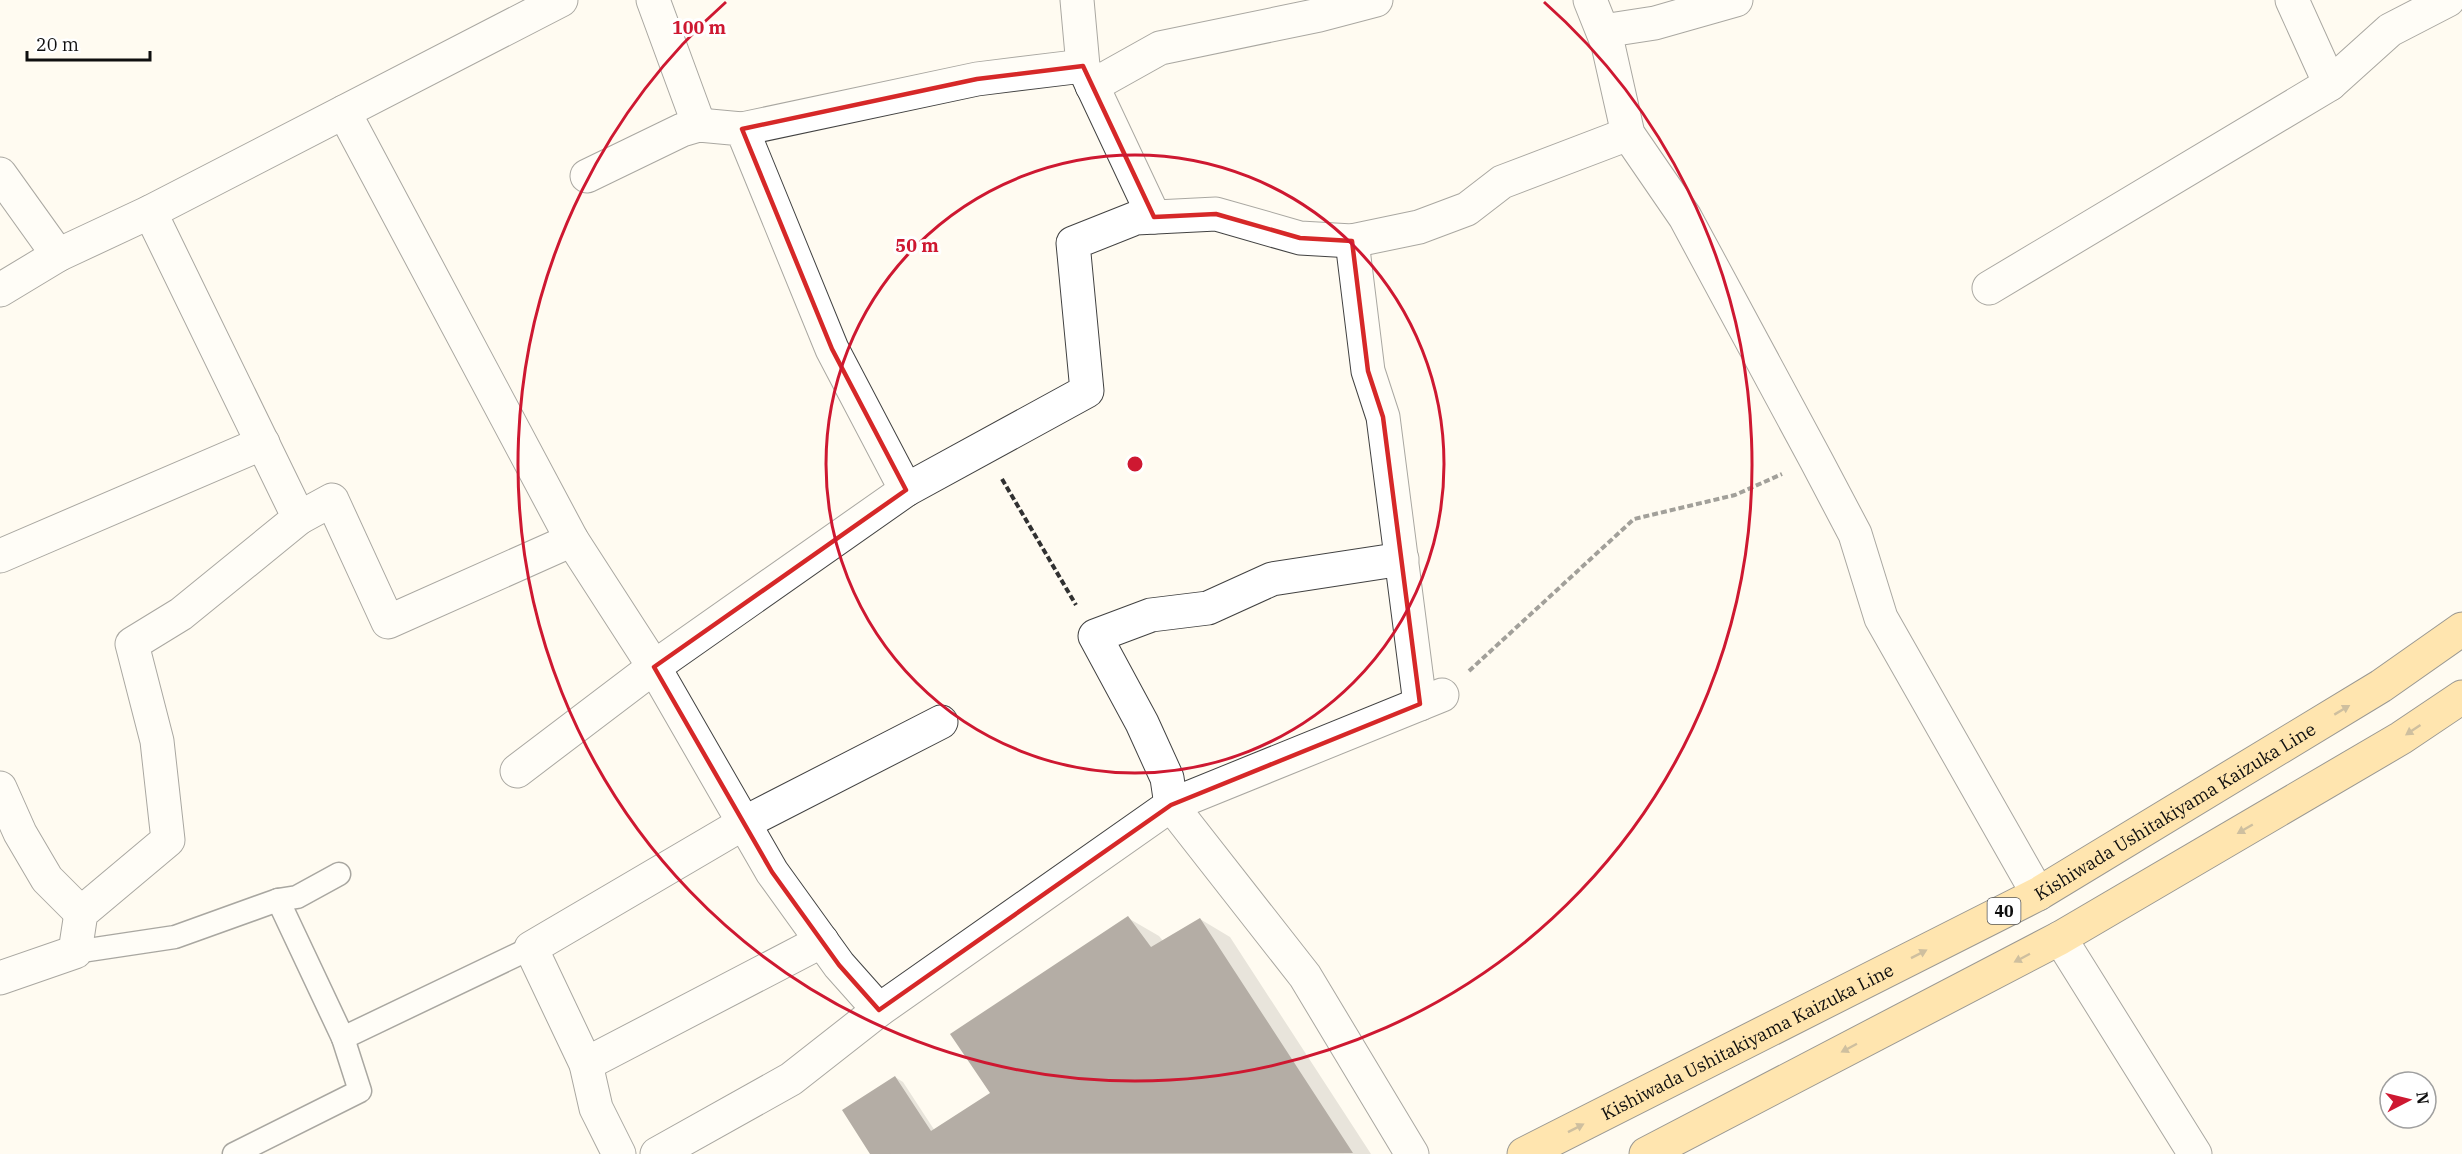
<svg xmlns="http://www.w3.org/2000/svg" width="2462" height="1154" viewBox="0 0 2462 1154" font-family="'IBM Plex Serif',serif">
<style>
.shadow{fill:#0003}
.building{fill:#594f4a}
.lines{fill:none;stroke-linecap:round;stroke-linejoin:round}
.lane-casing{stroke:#424242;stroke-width:25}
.street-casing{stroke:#424242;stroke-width:35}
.primary-casing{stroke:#202020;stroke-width:35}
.path{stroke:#313131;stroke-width:4;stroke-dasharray:6 3;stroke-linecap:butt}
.lane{stroke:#fff;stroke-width:22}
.street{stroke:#fff;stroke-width:33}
.primary{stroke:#ffcb61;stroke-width:33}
.oneway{fill:#93763c}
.marked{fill:none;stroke:#d62828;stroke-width:4.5;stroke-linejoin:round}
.ring{fill:none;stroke:#ce1831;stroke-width:3}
.labels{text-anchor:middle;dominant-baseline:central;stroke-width:6;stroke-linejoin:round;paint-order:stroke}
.shield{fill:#fff;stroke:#575757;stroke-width:1.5}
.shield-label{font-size:16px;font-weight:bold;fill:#0f0f0f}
.street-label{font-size:18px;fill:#0f0f0f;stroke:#fff}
.centre{fill:#ce1831;stroke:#fff;stroke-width:3}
.ring-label{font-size:18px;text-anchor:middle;font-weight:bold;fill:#ce1831;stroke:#fff;stroke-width:6;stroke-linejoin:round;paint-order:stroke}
</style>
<rect width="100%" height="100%" fill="#fffbf1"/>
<polygon class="shadow" points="1128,918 1159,936 1163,941 1200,919 1230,937 1371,1154 872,1154 844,1111 895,1077 903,1082 935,1131 991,1094 952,1034"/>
<polygon class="building" points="1128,916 1151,947 1200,918 1353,1153 870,1154 842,1110 895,1076 931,1131 990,1093 950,1034"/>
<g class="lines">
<g class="lane-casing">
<g id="lane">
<polyline points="75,952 175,937 278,900 297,897 339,874"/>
<polyline points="343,1038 531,948"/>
<polyline points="234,1154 360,1091 343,1038 278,900"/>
</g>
</g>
<g class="street-casing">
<g id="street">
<polyline points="653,0 699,125"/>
<polyline points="1077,0 1083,66 1154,217"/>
<polyline points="1590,0 1608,45 1628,134 1685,217 1816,460 1855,534 1881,618 2038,894"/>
<polyline points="2292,0 2330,84"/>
<polyline points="1603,31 1655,23 1736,0"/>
<polyline points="1092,86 1160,48 1319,15 1376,0"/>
<polyline points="344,112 572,540 654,667 772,872 839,965 879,1010"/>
<polyline points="742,129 977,79 1083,66"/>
<polyline points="0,174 58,255"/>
<polyline points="587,176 682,130 699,125 742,129 832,349 906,490"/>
<polyline points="1352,241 1368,371 1383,417 1420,704"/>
<polyline points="1989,288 2330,84 2390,30 2448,0"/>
<polyline points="0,290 58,255 150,212 561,0"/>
<polyline points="299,518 332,500 388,622 572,540"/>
<polyline points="0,556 263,443"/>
<polyline points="1402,559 1272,579 1208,608 1151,615 1095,636 1142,723 1167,778 1171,805 1305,976 1412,1154"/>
<polyline points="517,771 654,667 906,490 1087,391 1073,243 1136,218 1216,214 1300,238 1352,241 1419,227 1467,209 1502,182 1628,134"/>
<polyline points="0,788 20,833 47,879 81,913"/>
<polyline points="2060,938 2195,1154"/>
<polyline points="0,978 75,952 81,913 168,840 157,741 132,644 181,614 299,518 150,212"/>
<polyline points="586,1064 822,941"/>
<polyline points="619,1154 596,1108 586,1064 531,948 744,823 941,722"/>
<polyline points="657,1154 791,1079 879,1010 1171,805 1442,695"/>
</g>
</g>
<g class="primary-casing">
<g id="primary">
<path id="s1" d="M1524 1154 2038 894 2381 686 2462 629"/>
<polyline points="1646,1154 2060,938 2401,738 2462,697"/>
</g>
</g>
<g class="path">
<polyline points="1002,479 1076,605"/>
<polyline points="1469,671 1634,519 1735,495 1782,474"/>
</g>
<use href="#lane" class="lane"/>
<use href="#street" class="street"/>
<use href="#primary" class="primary"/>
</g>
<defs><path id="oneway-solid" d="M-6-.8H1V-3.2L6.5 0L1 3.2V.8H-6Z" transform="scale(1.5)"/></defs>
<g class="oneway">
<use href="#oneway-solid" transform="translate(2342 710) rotate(-31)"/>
<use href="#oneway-solid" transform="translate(2413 730) rotate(146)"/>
<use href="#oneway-solid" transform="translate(2245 829) rotate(150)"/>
<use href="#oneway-solid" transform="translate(1919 954) rotate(-27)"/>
<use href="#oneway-solid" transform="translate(2022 958) rotate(152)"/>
<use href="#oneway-solid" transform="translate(1849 1048) rotate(152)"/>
<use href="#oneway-solid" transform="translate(1576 1128) rotate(-27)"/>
</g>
<path d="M0 0H2462V1154H0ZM1083 66 1154 217 1216 214 1300 238 1352 241 1368 371 1383 417 1420 704 1171 805 879 1010 839 965 772 872 654 667 906 490 832 349 742 129 977 79Z" fill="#fffbf1" fill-opacity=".55" fill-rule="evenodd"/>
<path class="marked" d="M1083 66 1154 217 1216 214 1300 238 1352 241 1368 371 1383 417 1420 704 1171 805 879 1010 839 965 772 872 654 667 906 490 832 349 742 129 977 79Z"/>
<g class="ring">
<circle cx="1135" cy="464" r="309"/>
<path d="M1544 2A617 617 0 1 1 726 2"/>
</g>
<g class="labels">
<rect class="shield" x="1987.5" y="898" width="33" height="26" rx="4.5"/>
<g class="shield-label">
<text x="2004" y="911">40</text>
</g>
<g class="street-label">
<text stroke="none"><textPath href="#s1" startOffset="736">Kishiwada Ushitakiyama Kaizuka Line</textPath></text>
<text stroke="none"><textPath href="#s1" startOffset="250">Kishiwada Ushitakiyama Kaizuka Line</textPath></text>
</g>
</g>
<circle cx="1135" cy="464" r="9" class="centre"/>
<g class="ring-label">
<text x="699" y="34">100 m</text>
<text x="917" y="252">50 m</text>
</g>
<g transform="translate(2408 1100) rotate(83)"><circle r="28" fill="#ffffff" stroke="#9f9f9f" stroke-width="1.5"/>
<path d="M0-4.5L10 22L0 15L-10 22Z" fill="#ce1831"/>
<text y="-9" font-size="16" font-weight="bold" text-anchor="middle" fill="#0f0f0f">N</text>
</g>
<path d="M27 51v9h123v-9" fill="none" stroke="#0f0f0f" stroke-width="3"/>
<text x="36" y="51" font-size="18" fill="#0f0f0f" stroke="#ffffff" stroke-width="4.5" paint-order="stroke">20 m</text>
</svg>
